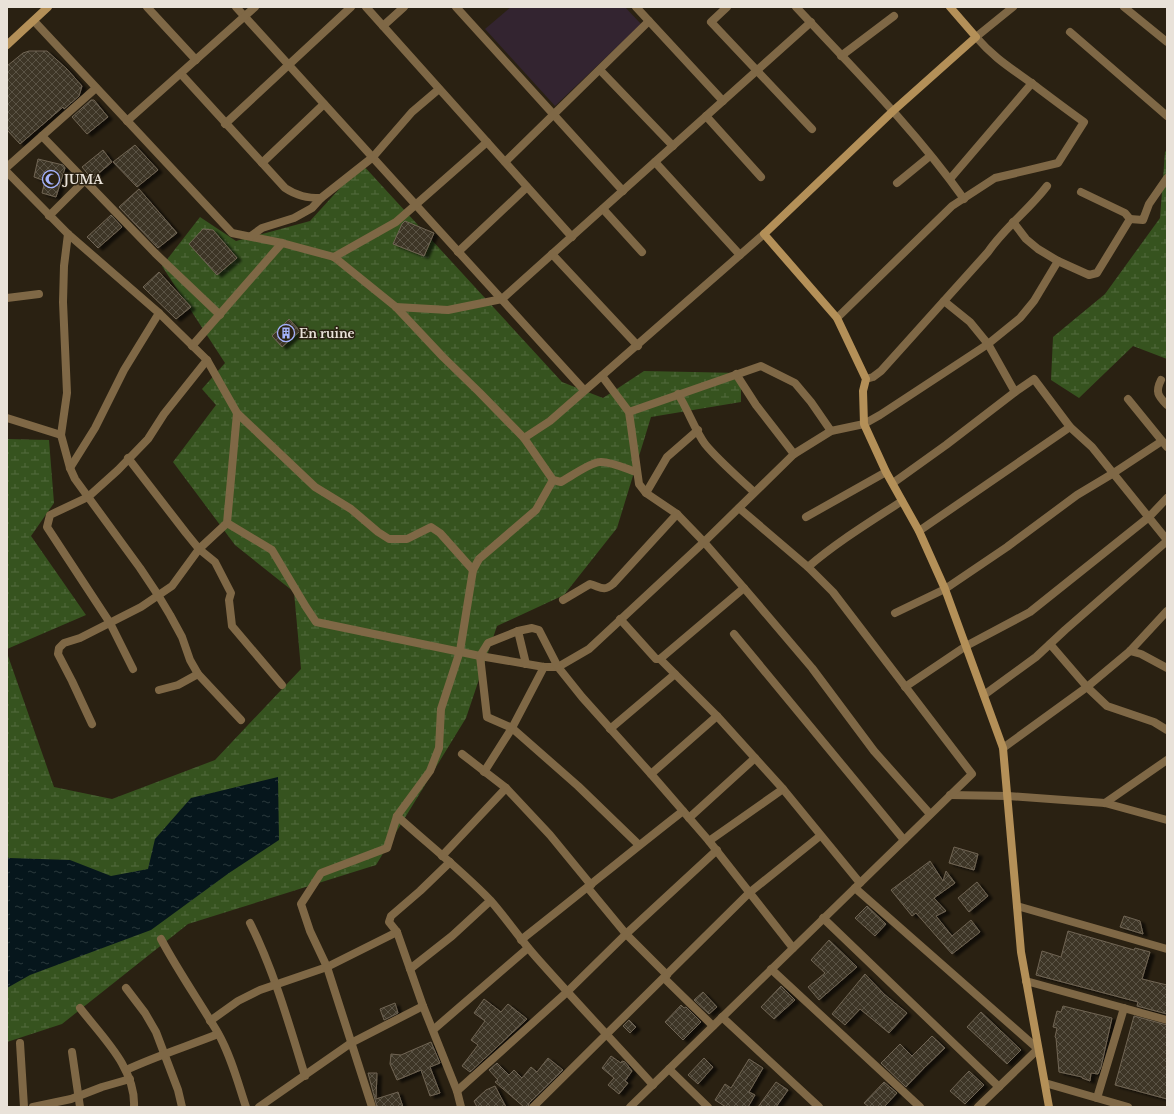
<svg xmlns="http://www.w3.org/2000/svg" width="1174" height="1114" viewBox="0 0 1174 1114" font-family="'Libre Baskerville',serif">
<style>
.education{fill:#332430}
.wetland{fill:url(#wetland-marsh)}
.water{fill:url(#water-ripples)}
.building{fill:url(#building-cross-hatch);stroke:#706554;filter:url(#shadow)}
.lines{fill:none;stroke-linecap:round;stroke-linejoin:round}
.street{stroke:#7f6846;stroke-width:8}
.secondary{stroke:#b49058;stroke-width:8}
.labels{text-anchor:middle;dominant-baseline:central;stroke-width:3;stroke-linejoin:round;paint-order:stroke}
.poi-label{font-size:12px;font-weight:bold;fill:#e9e2d9;stroke:#2a2112;text-anchor:start}
</style>
<defs>
<pattern id="wetland-marsh" width="20" height="14" patternUnits="userSpaceOnUse"><rect width="20" height="14" fill="#36531f"/><path d="M1 5h8M5 5V1M11 12h8M15 12V8" fill="none" stroke="#536b3f"/></pattern>
<pattern id="water-ripples" width="26" height="14" patternUnits="userSpaceOnUse"><rect width="26" height="14" fill="#06161c"/><path d="M2 4q2-2 4 0t4 0M15 11q2-2 4 0t4 0" fill="none" stroke="#2a383c"/></pattern>
<pattern id="building-cross-hatch" width="8" height="8" patternUnits="userSpaceOnUse"><rect width="8" height="8" fill="#3e3525"/><path d="M0 0l8 8M0 8l8-8" fill="none" stroke="#5a5244"/></pattern>
<filter id="shadow"><feDropShadow dx="4.5" dy="2.5" stdDeviation="1" flood-color="#0009"/></filter>
</defs>
<rect width="100%" height="100%" fill="#2a2112"/>
<polygon class="education" points="511,7 625,7 641,24 555,106 485,29"/>
<g class="wetland">
<polygon points="1167,150 1167,359 1133,346 1079,398 1051,380 1053,337 1105,294 1160,218 1165,152"/>
<polygon points="362,164 562,382 603,398 644,371 741,373 741,402 651,417 617,528 564,595 497,626 466,718 376,865 188,924 62,1024 7,1042 7,653 54,787 112,799 215,760 301,669 294,592 235,545 173,462 216,405 202,389 225,363 162,266 200,217 236,241 310,221"/>
<polygon points="7,439 49,440 54,503 31,536 86,615 7,649"/>
</g>
<polygon class="water" points="278,777 279,840 229,873 151,930 30,975 7,988 7,857 9,858 70,860 111,876 148,869 155,839 191,798"/>
<g class="building">
<polygon points="29,51 47,51 67,69 82,86 79,96 64,109 63,107 20,144 7,130 7,66 23,53"/>
<polygon points="91,100 94,100 108,117 87,134 72,117"/>
<polygon points="135,145 158,170 137,187 113,162"/>
<polygon points="103,150 112,162 92,179 82,167"/>
<polygon points="38,159 63,165 65,168 56,197 42,193 45,181 34,177"/>
<polygon points="139,189 177,233 158,248 119,207"/>
<polygon points="111,215 122,227 98,248 87,237"/>
<polygon points="405,221 434,233 424,256 393,244 402,224"/>
<polygon points="203,229 213,230 237,258 217,275 189,244"/>
<polygon points="159,272 191,307 176,319 143,287"/>
<polygon points="289,319 300,331 282,347 272,336"/>
<polygon points="954,847 978,854 974,870 949,863"/>
<polygon points="930,861 943,881 946,871 955,883 934,898 946,911 936,916 952,936 971,920 980,932 952,954 916,913 912,916 891,890"/>
<polygon points="977,882 988,896 969,912 958,898"/>
<polygon points="867,906 886,924 875,936 855,918"/>
<polygon points="1124,916 1140,921 1143,934 1120,927"/>
<polygon points="1068,931 1134,950 1135,948 1150,952 1142,979 1167,985 1167,1014 1137,1006 1138,1002 1036,975 1042,951 1061,957"/>
<polygon points="829,940 857,967 819,1000 808,987 825,973 811,960"/>
<polygon points="865,974 884,994 907,1013 889,1033 860,1009 845,1025 832,1014"/>
<polygon points="781,986 795,1000 774,1019 761,1007"/>
<polygon points="703,992 717,1007 709,1014 694,1000"/>
<polygon points="484,999 501,1012 508,1004 527,1019 470,1072 462,1066 478,1045 471,1040 485,1021 474,1013"/>
<polygon points="395,1003 398,1013 384,1020 380,1009"/>
<polygon points="681,1005 684,1008 686,1007 701,1022 683,1040 665,1022"/>
<polygon points="1063,1006 1112,1018 1101,1067 1098,1074 1091,1073 1090,1081 1082,1078 1082,1077 1059,1072 1056,1038 1055,1037 1057,1028 1053,1027 1057,1011 1061,1012"/>
<polygon points="981,1012 1021,1050 1007,1064 967,1027"/>
<polygon points="1134,1016 1167,1025 1167,1099 1115,1085"/>
<polygon points="629,1020 636,1027 630,1033 623,1026"/>
<polygon points="932,1036 945,1048 925,1067 906,1087 881,1063 900,1044 912,1056"/>
<polygon points="431,1042 440,1063 430,1067 440,1093 430,1096 421,1070 397,1080 390,1064 391,1054 401,1055"/>
<polygon points="611,1056 621,1063 622,1061 625,1062 632,1071 625,1081 628,1083 619,1094 608,1085 614,1078 602,1068"/>
<polygon points="548,1058 563,1070 529,1103 528,1107 524,1107 495,1082 498,1080 489,1070 497,1063 509,1075 514,1070 522,1078 531,1067 537,1072"/>
<polygon points="704,1058 713,1067 698,1084 688,1075"/>
<polygon points="749,1059 763,1068 749,1092 755,1095 748,1107 726,1107 715,1100 725,1084 731,1088"/>
<polygon points="969,1071 984,1085 965,1104 950,1091"/>
<polygon points="368,1073 377,1073 376,1099 398,1092 403,1107 377,1107"/>
<polygon points="776,1082 788,1090 776,1107 758,1107"/>
<polygon points="884,1082 897,1093 884,1107 869,1107 864,1103"/>
<polygon points="495,1086 506,1107 477,1107 474,1101 486,1090"/>
</g>
<g class="lines">
<g class="street">
<polyline points="147,7 196,60"/>
<polyline points="236,7 584,390"/>
<polyline points="366,7 572,237"/>
<polyline points="456,7 623,191"/>
<polyline points="636,7 723,101"/>
<polyline points="727,7 711,22 812,129"/>
<path d="M796 7C854 69 915 130 964 199"/>
<polyline points="1124,7 1167,42"/>
<path d="M34 21 232 233 282 243 334 257 396 307 443 357 479 392 524 438 553 480 561 482C570 477 591 462 600 462 610 461 627 469 636 472"/>
<polyline points="383,26 404,7"/>
<polyline points="1070,32 1167,116"/>
<polyline points="841,56 894,16"/>
<polyline points="600,70 673,146"/>
<path d="M181 74 285 188C297 196 307 198 321 198"/>
<polyline points="706,116 761,177"/>
<polyline points="127,121 255,7"/>
<polyline points="225,124 351,7"/>
<polyline points="42,136 155,253 220,315"/>
<polyline points="505,162 649,21"/>
<polyline points="655,162 740,255"/>
<polyline points="262,163 324,104"/>
<polyline points="7,167 96,88"/>
<polyline points="7,172 68,234 159,313 207,360 237,413 227,523 199,549 172,586 141,607 80,638 64,643 59,648 58,654 72,681 92,724"/>
<polyline points="950,179 1032,83"/>
<polyline points="897,183 930,156"/>
<polyline points="603,209 642,252"/>
<polyline points="49,216 85,180"/>
<polyline points="1130,219 1143,220 1149,204 1167,178"/>
<polyline points="1013,222 1026,239 1038,249 1058,261 1089,275 1097,273 1130,219 1125,213 1081,192"/>
<polyline points="68,234 64,266 63,302 67,393 61,435 70,468 75,479 140,568 158,595 170,615 182,637 190,660 198,674 241,720"/>
<polyline points="251,236 262,228 294,218 312,208 321,198 373,157 412,112 439,89"/>
<polyline points="458,252 527,187"/>
<polyline points="552,254 638,346"/>
<polyline points="334,257 396,222 487,142"/>
<polyline points="7,298 39,294"/>
<polyline points="944,301 970,322 988,344 1015,392"/>
<polyline points="396,307 448,310 502,299 811,22"/>
<path d="M837 318 952 206 995 178 1058 163 1084 122C1067 110 1050 97 1034 85 1011 68 995 59 976 37L1013 7"/>
<polyline points="192,346 282,243"/>
<polyline points="736,374 756,405 794,454"/>
<polyline points="602,376 629,412 639,484 646,493 677,514 704,542 744,588 812,668 874,751 930,814"/>
<path d="M866 379 873 377 881 371 988 252C1005 227 1029 210 1047 186"/>
<path d="M1161 380C1155 392 1158 396 1167 405"/>
<path d="M678 394C688 410 695 430 705 444 718 460 739 478 754 492"/>
<polyline points="1128,399 1167,447"/>
<polyline points="629,412 761,366 795,383 811,402 831,431"/>
<polyline points="237,413 315,487 351,509 378,532 389,539 407,539 431,527 440,533 473,570"/>
<polyline points="7,418 61,435"/>
<polyline points="524,438 550,421 764,234"/>
<polyline points="128,458 186,533 199,549 215,562 231,593 229,600 232,626 282,685"/>
<polyline points="70,468 95,428 124,370 159,313"/>
<polyline points="893,483 946,445 1015,392 1034,379 1070,427 1092,447 1167,540"/>
<polyline points="646,493 667,457 698,430"/>
<polyline points="806,517 886,472"/>
<polyline points="227,523 272,550 306,607 316,622 480,656 544,667 558,667 589,649 704,542 794,454 831,431 864,424 880,415 988,344 1020,318 1034,301 1058,261"/>
<polyline points="919,531 1070,427"/>
<path d="M808 567C837 542 870 522 902 501"/>
<path d="M563 600 590 584C601 587 603 592 613 584L677 514"/>
<polyline points="895,613 945,589 1007,547 1077,495 1112,474 1162,441"/>
<polyline points="620,619 656,659 660,659 717,716 783,789 860,883"/>
<polyline points="518,631 526,664"/>
<polyline points="734,634 904,840"/>
<polyline points="1050,644 1087,687 1107,706 1154,722 1167,730"/>
<polyline points="1130,651 1141,654 1167,668"/>
<polyline points="660,659 744,588"/>
<polyline points="133,669 110,623 47,527 50,515 88,497 118,470 148,439 164,414 207,360"/>
<polyline points="905,687 966,646 1030,612 1149,517 1167,498"/>
<polyline points="159,690 178,685 198,674"/>
<polyline points="984,695 1036,657 1065,630 1167,541"/>
<polyline points="610,729 675,674"/>
<polyline points="1003,748 1087,687 1130,651 1167,611"/>
<polyline points="462,754 506,788 550,835 591,885"/>
<polyline points="484,772 512,728 544,667"/>
<polyline points="651,774 717,716"/>
<polyline points="950,795 1008,796 1105,803 1167,820"/>
<polyline points="1105,803 1167,760"/>
<path d="M397 816C428 844 461 870 490 900 506 918 520 939 536 957 574 1000 614 1042 653 1085"/>
<polyline points="689,818 755,758"/>
<polyline points="709,841 783,789"/>
<polyline points="639,845 578,786 512,728 487,717 480,656 488,643 518,631 532,628 539,630 558,667 582,697 651,774 709,841 793,948"/>
<polyline points="442,856 506,788"/>
<polyline points="450,862 420,891 391,916 389,922 397,932 423,1006 457,1091 461,1107"/>
<polyline points="588,888 626,934 667,975"/>
<polyline points="855,888 1038,1049 978,1107"/>
<polyline points="1017,906 1167,949"/>
<polyline points="823,918 999,1087"/>
<path d="M250 923C274 971 289 1024 305 1076"/>
<path d="M161 939C178 971 199 1001 218 1033 231 1056 238 1083 246 1107"/>
<path d="M521 940C576 897 629 853 683 811"/>
<polyline points="410,969 452,936 490,901"/>
<polyline points="771,969 920,1107"/>
<polyline points="664,978 713,1026"/>
<polyline points="1026,981 1167,1020"/>
<polyline points="126,988 145,1013 156,1032 178,1090 182,1107"/>
<path d="M80 1008C102 1037 136 1068 134 1107"/>
<polyline points="722,1017 819,1107"/>
<polyline points="210,1021 238,1001 260,990 327,967 397,932"/>
<polyline points="433,1030 528,948"/>
<polyline points="20,1043 24,1107"/>
<polyline points="72,1052 80,1107"/>
<polyline points="669,1069 708,1107"/>
<path d="M126 1070C156 1056 188 1046 218 1034"/>
<polyline points="1045,1083 1128,1107"/>
<polyline points="457,1091 567,992 626,934 717,850"/>
<polyline points="1097,1098 1124,1008"/>
<polyline points="33,1107 71,1099 102,1087 130,1079"/>
<polyline points="259,1107 351,1043 423,1006"/>
<polyline points="372,1107 327,967 310,931 301,904 321,873 387,848 397,816 430,771 439,748 441,709 460,651 473,570 479,559 536,510 553,480"/>
<polyline points="533,1107 749,893 820,836"/>
<polyline points="630,1107 972,774 833,592 808,567 739,508"/>
</g>
<g class="secondary">
<polyline points="950,7 976,37 893,111 764,234 837,318 866,379 863,391 864,424 886,472 919,531 945,589 1003,748 1021,952 1049,1107"/>
<polyline points="7,45 48,7"/>
</g>
</g>
<defs>
<g id="mosque-ring" transform="scale(0.9)"><circle r="9.5" fill="#2a2112" stroke="#a4b2fc" stroke-width="1.5"/><path d="M3.5-4.9A6 6 0 1 0 3.5 4.9A5 5 0 1 1 3.5-4.9Z" fill="#a4b2fc"/></g>
<g id="building-ring" transform="scale(0.9)"><circle r="9.5" fill="#2a2112" stroke="#a4b2fc" stroke-width="1.5"/><path d="M-4-6H4V6H1V3H-1V6H-4ZM-2.5-4.3h1.7v1.8h-1.7ZM.8-4.3h1.7v1.8H.8ZM-2.5-1h1.7V.8h-1.7ZM.8-1h1.7V.8H.8Z" fill="#a4b2fc"/></g>
</defs>
<g fill-rule="evenodd">
<use href="#mosque-ring" x="51" y="179"/>
<use href="#building-ring" x="286" y="333"/>
</g>
<g class="labels">
<g class="poi-label">
<text x="64" y="179">JUMA</text>
<text x="299" y="333">En ruine</text>
</g>
</g>
<rect width="1174" height="1114" fill="none" stroke="#e9e2d9" stroke-width="16"/>
</svg>
